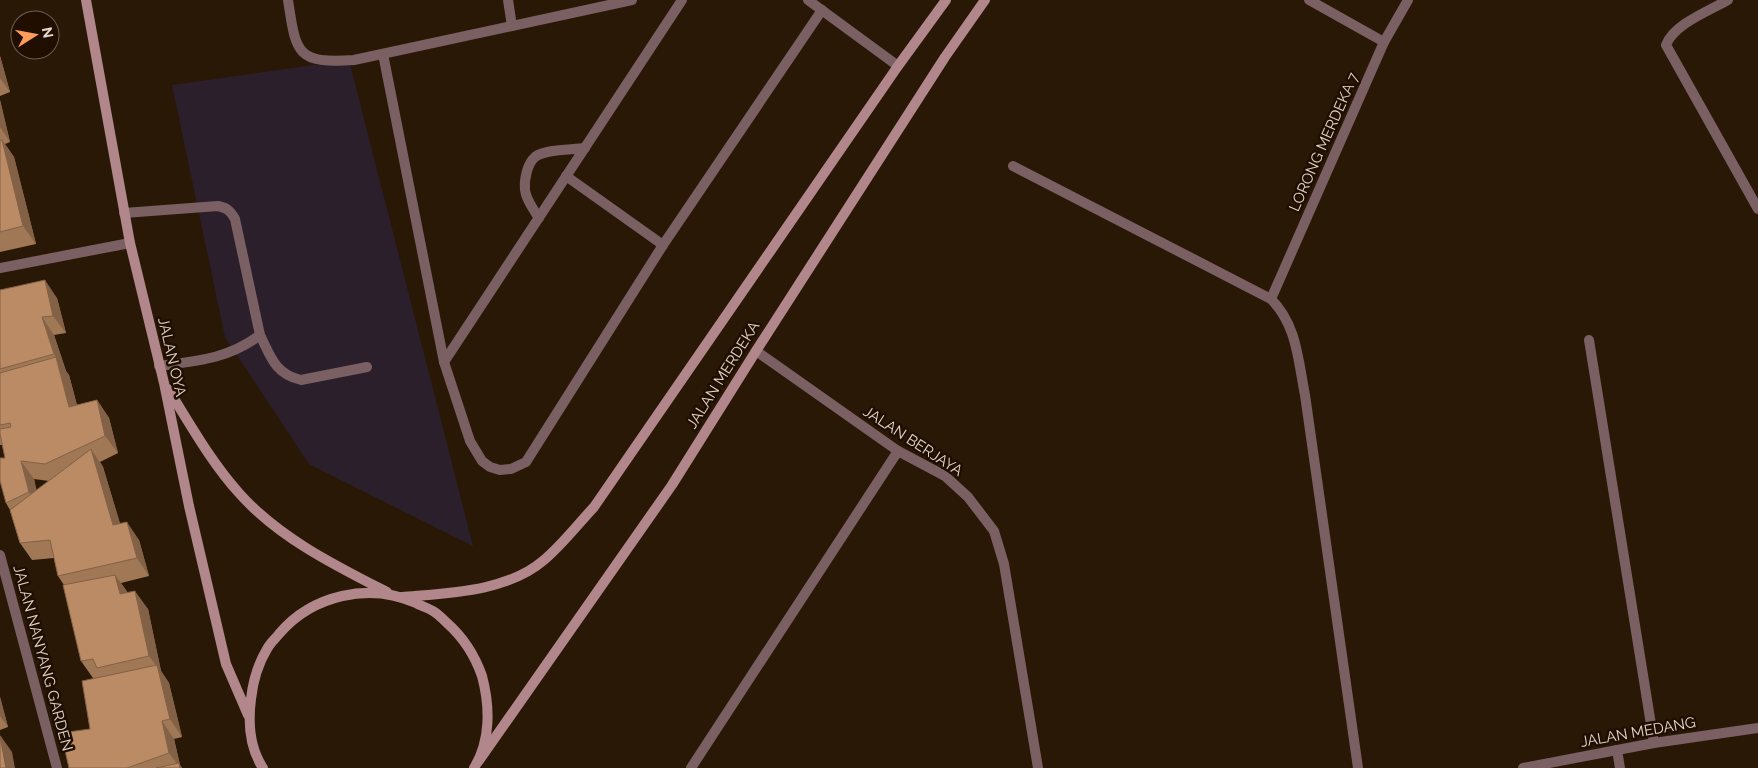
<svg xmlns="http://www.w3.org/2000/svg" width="1758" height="768" viewBox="0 0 1758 768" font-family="Raleway,sans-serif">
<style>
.medical{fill:#2b1f2c}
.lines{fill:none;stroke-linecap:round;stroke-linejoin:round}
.service{stroke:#7b6063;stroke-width:10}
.minor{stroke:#7b6063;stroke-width:10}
.secondary{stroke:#b2878c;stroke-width:10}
.wall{fill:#a07856;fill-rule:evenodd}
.shaded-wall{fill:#826146}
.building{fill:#ba8b64;stroke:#826146}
.labels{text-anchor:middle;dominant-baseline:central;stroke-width:5;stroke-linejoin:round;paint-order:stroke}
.street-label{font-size:15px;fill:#e3d6cc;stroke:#200e01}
</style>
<rect width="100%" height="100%" fill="#2a1807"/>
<polygon class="medical" points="349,60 473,546 309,464 225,337 172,85"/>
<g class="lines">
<g class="service">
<polyline points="508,0 512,26"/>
<path d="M1728 0C1709 11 1674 24 1666 45L1758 209"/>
<polyline points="566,176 663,245"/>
<path d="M124 213 218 206C227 208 230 210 235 219L260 335C228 359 197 361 159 366"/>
<path d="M539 218C534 210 526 200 525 190 524 180 527 164 535 157 545 149 571 150 585 148"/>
<path d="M260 335C271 357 275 374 301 380L367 367"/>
<polyline points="444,362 682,0"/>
</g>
<g class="minor">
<path d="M288 0C296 53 296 64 354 60L632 0"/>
<polyline points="808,0 898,66"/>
<polyline points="1309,0 1384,42"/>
<polyline points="383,54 444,362 470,441 482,461 490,467 500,470 511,469 526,462 663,245 822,10"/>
<path d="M1013 166 1271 299C1297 325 1298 360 1305 395L1358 768"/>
<polyline points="0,268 130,243"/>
<polyline points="1271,299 1384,42 1408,0"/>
<polyline points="1589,340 1654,743"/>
<polyline points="756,351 898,451 945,476 968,497 994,531 1004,564 1038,768"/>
<polyline points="0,555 57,768"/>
<polyline points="1617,750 1620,768"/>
<polyline points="691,768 898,451"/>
<polyline points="1523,768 1654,743 1758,728"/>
</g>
<g class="secondary">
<polyline points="86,0 130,243 164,383 189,506 226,664 248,715"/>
<path d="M168 389C190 424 211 462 239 493 278 537 334 565 387 592"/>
<path d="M402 597C448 593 507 592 544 560 562 545 578 524 594 507L898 66 946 0"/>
<polyline points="478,762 672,485 756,351 945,57 985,0"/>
<path d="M263 768C249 747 248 722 251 699 253 681 258 664 267 649 270 643 275 639 279 634 312 595 369 582 416 603 421 606 428 608 433 611 438 614 443 619 447 623 464 638 475 656 482 676 490 706 491 741 474 768"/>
</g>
</g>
<g class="wall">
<polygon points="0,56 10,92 0,96"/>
<polygon points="0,100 10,142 5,144 14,157 36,244 0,252"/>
<path d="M0 290 57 298 66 333 54 335 66 371 69 375 77 405 97 400 109 418 118 453 100 462 103 467 120 524 139 540 149 576 121 583 128 593 148 609 161 671 169 683 182 737 174 739 180 765 182 768H69L90 729 93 678 81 661 64 585 58 576 54 558 32 560 20 543 10 510 6 503 5 458 2 445H0ZM34 479 49 481 36 490Z"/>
<polygon points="0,697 8,727 0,730"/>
</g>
<g class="shaded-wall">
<polygon points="0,56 10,92 0,78"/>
<polygon points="0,100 10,142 0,127"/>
<polygon points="2,140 14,157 36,244 23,226"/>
<polygon points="45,280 57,298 66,333 53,316"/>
<polygon points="42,317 54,335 66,371 69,375 82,425 69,407 56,358 54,354"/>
<polygon points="97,400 109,418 118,453 105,436"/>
<polygon points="91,449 103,467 126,543 113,525"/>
<polygon points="21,461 34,479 41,509 29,492"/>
<polygon points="127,522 139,540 149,576 137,558"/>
<polygon points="115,575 128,593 120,594"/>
<polygon points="135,591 148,609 161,671 169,683 182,737 170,719 158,668 149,656"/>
<polygon points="0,697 8,727 0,716"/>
<polygon points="162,721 174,739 180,765 182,768 180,768 169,753"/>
<polygon points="0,735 12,752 15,768 6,768"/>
</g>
<g class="building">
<polygon points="0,140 2,140 23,226 0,232"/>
<polygon points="45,280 53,316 42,317 54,354 0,369 0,290"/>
<polygon points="56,357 69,407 97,400 105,436 45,464 21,461 29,492 6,503 0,481 0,458 5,458 0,434 0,429 11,427 10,423 0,425 0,373"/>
<polygon points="91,449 113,525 127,522 137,558 58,576 50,540 20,543 10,510"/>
<polygon points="115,575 120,594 135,591 149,656 97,668 93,659 81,661 63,585"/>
<polygon points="157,665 170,719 162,721 169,753 127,768 69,768 61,733 90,729 82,681"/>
<polygon points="0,736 6,768 0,768"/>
<polygon points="179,763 180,768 156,768"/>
</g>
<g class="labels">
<g class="street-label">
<text transform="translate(1324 142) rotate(-66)">LORONG MERDEKA 7</text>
<text transform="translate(172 357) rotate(77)">JALAN OYA</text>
<text transform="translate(723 375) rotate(-58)">JALAN MERDEKA</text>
<text transform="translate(913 441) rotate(33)">JALAN BERJAYA</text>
<text transform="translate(43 658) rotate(75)">JALAN NANYANG GARDEN</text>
<text transform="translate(1638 732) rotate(-10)">JALAN MEDANG</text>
</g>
</g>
<g transform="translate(35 35) rotate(79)"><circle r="24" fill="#200e01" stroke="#6e5e52"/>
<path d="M0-4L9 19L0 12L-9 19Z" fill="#ff9b5a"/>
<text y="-8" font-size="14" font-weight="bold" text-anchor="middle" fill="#e3d6cc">N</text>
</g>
</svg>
